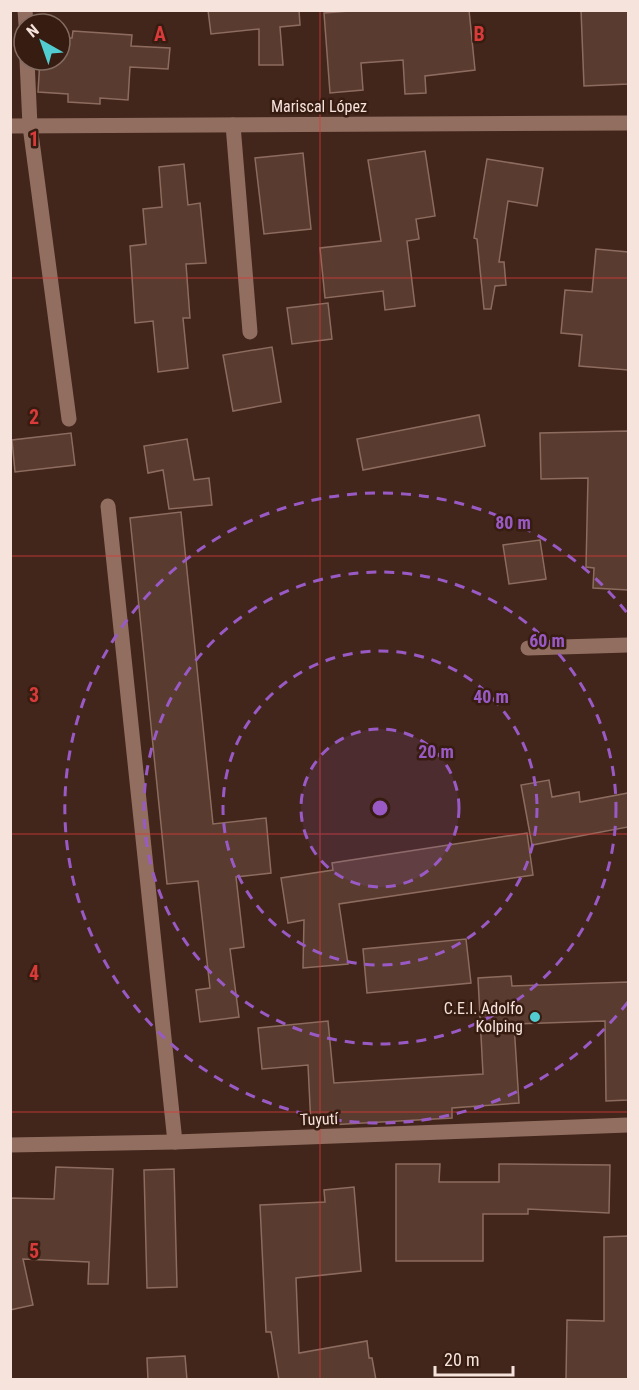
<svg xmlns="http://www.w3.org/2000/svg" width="639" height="1390" viewBox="0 0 639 1390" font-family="'Roboto Condensed',sans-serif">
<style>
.building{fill:#593b2f;stroke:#8d6c5f;stroke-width:1.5}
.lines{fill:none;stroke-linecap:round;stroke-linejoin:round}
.minor{stroke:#926e60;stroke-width:15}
.grid{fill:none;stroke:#d93b3a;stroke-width:1.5;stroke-opacity:0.55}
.ring{fill:none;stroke:#9a5ac6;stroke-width:3;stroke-dasharray:10 8}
.poi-dot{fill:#51ccd1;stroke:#371c11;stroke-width:2}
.labels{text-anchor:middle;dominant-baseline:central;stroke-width:5;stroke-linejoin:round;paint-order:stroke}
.street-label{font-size:16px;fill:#f6e3dc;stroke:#371c11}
.poi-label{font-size:16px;fill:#f6e3dc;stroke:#371c11;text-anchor:end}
.grid-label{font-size:20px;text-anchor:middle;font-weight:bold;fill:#d93b3a;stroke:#371c11;stroke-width:5;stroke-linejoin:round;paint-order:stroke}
.centre{fill:#9a5ac6;stroke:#371c11;stroke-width:3}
.ring-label{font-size:18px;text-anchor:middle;font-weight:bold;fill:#9a5ac6;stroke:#371c11;stroke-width:5;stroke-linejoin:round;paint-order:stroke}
</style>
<rect width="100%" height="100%" fill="#42261b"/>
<g class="building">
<polygon points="208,10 299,10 300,25 280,27 283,65 259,65 259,29 211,34"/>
<polygon points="362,10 469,10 475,70 425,76 426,93 405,94 403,60 361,63 363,90 330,93 324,13"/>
<polygon points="581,10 628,10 628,84 584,86"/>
<polygon points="73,31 132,35 131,46 170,48 168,69 130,67 128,100 100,98 100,104 68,102 68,94 38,92 40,60 60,60 60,38 72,38"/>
<polygon points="425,151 435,216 416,219 419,239 407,241 415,306 385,310 383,291 325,298 320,248 381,241 368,160"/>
<polygon points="303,153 311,229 264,234 255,158"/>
<polygon points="487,159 543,168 537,206 508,201 499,262 504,262 506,285 495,286 491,309 484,309 477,239 474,238"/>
<polygon points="184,164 188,205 200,203 206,263 186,264 190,318 183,318 188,368 158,372 153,321 135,323 130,246 146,244 143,209 162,207 159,167"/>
<polygon points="596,249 628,252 628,370 579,366 582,335 561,333 565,290 592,292"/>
<polygon points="328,303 332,339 292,344 287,308"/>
<polygon points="272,347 281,402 233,411 223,355"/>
<polygon points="479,415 485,446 363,470 357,439"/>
<polygon points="628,431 628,590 593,588 594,568 586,567 588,478 541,479 540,433"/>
<polygon points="71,433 75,465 15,472 12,440"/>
<polygon points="187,439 194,480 209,478 212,505 169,509 163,470 148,473 144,446"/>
<polygon points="181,512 213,824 266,818 271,873 236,877 244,947 230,949 239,1017 200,1022 196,990 210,988 198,881 167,884 130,518"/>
<polygon points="540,540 546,579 509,584 503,545"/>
<polygon points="549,780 552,797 579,792 580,802 628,793 628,827 532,845 521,785"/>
<polygon points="527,833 533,875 339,904 348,964 303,968 304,920 288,923 281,878 333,870 332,863"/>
<polygon points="466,939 471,983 367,993 363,949"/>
<polygon points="511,976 512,986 628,982 628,1100 606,1101 605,1021 514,1024 519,1103 452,1108 452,1118 311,1126 308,1065 262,1069 258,1028 328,1021 334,1083 483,1074 478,978"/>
<polygon points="396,1164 440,1164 439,1182 499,1182 499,1164 610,1165 609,1213 528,1209 528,1214 483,1214 483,1261 396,1261"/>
<polygon points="56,1167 113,1169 108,1284 88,1284 89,1262 23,1259 33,1305 10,1310 10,1198 54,1199"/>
<polygon points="174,1169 177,1287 147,1288 144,1170"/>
<polygon points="354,1187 361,1271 296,1278 299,1353 367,1341 369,1358 372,1358 376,1380 279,1380 271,1332 266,1332 260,1205 325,1202 324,1190"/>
<polygon points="628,1236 628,1380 566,1380 567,1320 604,1321 604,1237"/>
<polygon points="185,1356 187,1380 148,1380 147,1358"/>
</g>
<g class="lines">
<g class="minor">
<polyline points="25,10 26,24"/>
<polyline points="27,60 30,126 69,419"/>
<polyline points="233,125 250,332"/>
<polyline points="10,126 628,123"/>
<polyline points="108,506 175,1142"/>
<polyline points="528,648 628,645"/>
<polyline points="10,1145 175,1142 628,1125"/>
</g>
</g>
<path class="grid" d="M320 10V1380M10 278H628M10 556H628M10 834H628M10 1112H628"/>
<circle cx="380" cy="808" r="79" fill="#9a5ac6" fill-opacity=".12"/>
<g class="ring">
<circle cx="380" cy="808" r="79"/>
<circle cx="380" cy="808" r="157"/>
<circle cx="380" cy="808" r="236"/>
<path d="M628 1002A315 315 0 1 1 628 614"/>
</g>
<circle class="poi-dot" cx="535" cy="1017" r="6"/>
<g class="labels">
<g class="street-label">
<text x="319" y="106">Mariscal López</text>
<text transform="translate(319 1119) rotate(-2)">Tuyutí</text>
</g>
<g class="poi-label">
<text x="523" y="1008">C.E.I. Adolfo<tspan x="523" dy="18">Kolping</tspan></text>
</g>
</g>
<g class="grid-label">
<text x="160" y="41">A</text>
<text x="479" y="41">B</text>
<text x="34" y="146">1</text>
<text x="34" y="424">2</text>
<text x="34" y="702">3</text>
<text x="34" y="980">4</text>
<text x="34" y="1258">5</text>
</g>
<circle cx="380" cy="808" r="9" class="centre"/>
<g class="ring-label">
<text x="513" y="529">80 m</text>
<text x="547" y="647">60 m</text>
<text x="491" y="703">40 m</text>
<text x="436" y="758">20 m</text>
</g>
<rect width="639" height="1390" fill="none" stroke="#f6e3dc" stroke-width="24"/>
<g transform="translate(42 42) rotate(320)"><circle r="28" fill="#371c11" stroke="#836c62" stroke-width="1.5"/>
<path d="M0-4.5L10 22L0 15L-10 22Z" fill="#51ccd1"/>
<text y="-9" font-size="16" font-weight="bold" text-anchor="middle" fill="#f6e3dc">N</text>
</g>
<path d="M435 1366v9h78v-9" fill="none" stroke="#f6e3dc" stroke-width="3"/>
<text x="444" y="1366" font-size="18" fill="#f6e3dc" stroke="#371c11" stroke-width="4.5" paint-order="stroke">20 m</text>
</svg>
